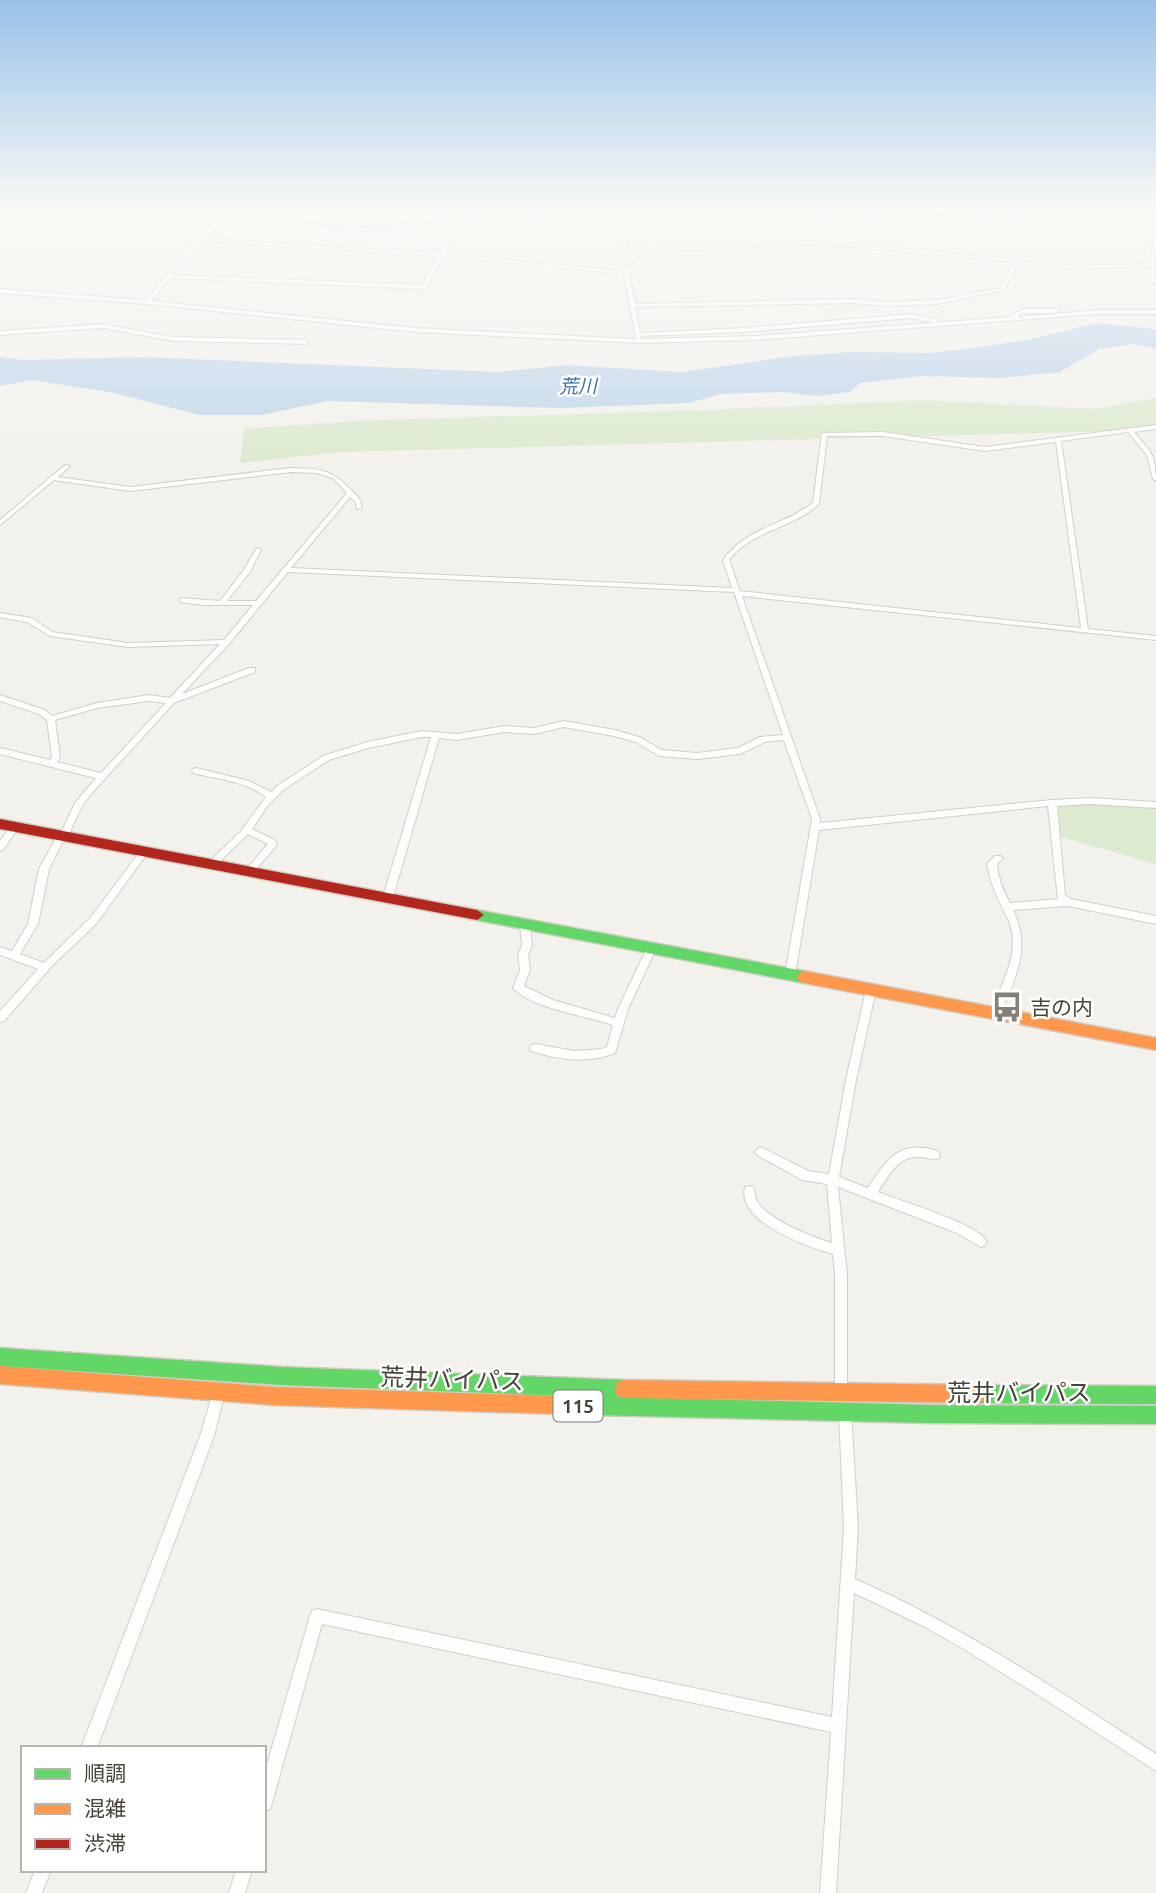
<svg xmlns="http://www.w3.org/2000/svg" width="1156" height="1893" viewBox="0 0 1156 1893" font-family="Ubuntu,'Noto Sans JP',sans-serif">
<style>
.green{fill:#dceacf}
.water{fill:#c2d6eb}
.lines{fill:none;stroke-linecap:round;stroke-linejoin:round}
.stream{stroke:#c2d6eb;stroke-width:2}
.street-casing{stroke:#d0cfca;stroke-width:2}
.fast-casing{stroke:#d0cec4;stroke-width:3}
.slow-casing{stroke:#d0cec4;stroke-width:3}
.jam-casing{stroke:#d0cec4;stroke-width:3}
.street{fill:#fdfdfc;fill-rule:evenodd}
.fast{fill:#63d668;fill-rule:evenodd}
.slow{fill:#ff974d;fill-rule:evenodd}
.jam{fill:#b3261e;fill-rule:evenodd}
.labels{text-anchor:middle;dominant-baseline:central;stroke-width:5;stroke-linejoin:round;paint-order:stroke}
.far-water-label{font-size:19px;font-style:italic;fill:#3c6ea9;stroke:#fff}
.shield{fill:#fff;stroke:#7e7b74;stroke-width:2}
.shield-label{font-size:19px;font-weight:bold;fill:#474339}
.poi-label{font-size:21px;fill:#474339;stroke:#fff;text-anchor:start}
.near-street-label{font-size:24px;fill:#474339;stroke:#fff}
</style>
<rect width="100%" height="100%" fill="#f2f1ec"/>
<g class="green">
<polygon points="1156,398 1156,427 1116,431 342,452 240,463 244,429 353,421 707,410 922,400 1096,409"/>
<polygon points="1094,803 1156,807 1156,864 1058,836 1055,805"/>
</g>
<polygon class="water" points="1097,323 1156,329 1156,349 1134,344 1099,349 1060,372 1002,378 924,376 860,383 850,392 817,396 783,392 721,394 689,403 562,408 328,401 261,415 200,415 110,392 31,380 0,386 0,357 23,360 143,357 497,372 567,365 682,372 793,356 851,352 929,353 974,348 1027,340"/>
<g class="lines">
<g class="stream">
<polyline points="271,208 288,211 304,222 350,228 554,213 608,213 633,208"/>
<polyline points="771,208 796,216 841,221 863,221 902,211 1002,221 1091,209 1156,218"/>
</g>
<g class="street-casing">
<g id="street">
<polygon points="98,208 105,208 88,214 33,215 0,235 0,232 32,213 88,212"/>
<path d="M230 208H235L203 239 439 253 461 213 453 208H458L465 213 444 254 625 271 647 251 621 244 647 208H651L626 243 650 249 854 245 986 256 1063 266 1151 264 1154 231 1156 230 1155 280 1156 284 1150 280 1151 267 1063 268 1019 263 1004 290 937 304 886 306 853 303 635 307 640 333 744 328 911 314 938 320 939 321 936 323 911 318 744 332 641 336V339L754 336 1010 317 1021 309H1056L1059 311 1056 313H1022L1017 317 1098 310H1156V314H1098L754 340 639 343 415 332 147 304 0 293V289L146 300 191 245ZM200 241 438 256 422 285 172 275ZM854 247 1014 262 1000 288 937 300 886 302 853 299 635 304 629 273 651 251ZM443 256 624 274 636 339 415 328 151 301 170 278 424 289 427 287Z"/>
<polygon points="103,324 173,337 306,340 309,342 306,344 173,341 103,328 0,335 0,331"/>
<path d="M1156 425V429L1134 432C1150 451 1156 454 1156 481L1153 479 1147 455 1128 432 1061 441 1088 629 1156 636V640L742 596 820 819V823L1052 800 1090 798 1156 802V808L1090 804 1057 806 1065 895 1071 899 1156 916V924L1068 906 1013 910C1032 948 1015 980 999 1016L995 1017 991 1016 990 1013C1001 986 1020 954 1010 924 1008 918 1005 914 1003 909 996 896 989 879 987 863L995 856H1001L1003 858 997 864C998 878 1003 890 1010 903L1058 899 1048 806 819 830 795 975 793 978H787L785 975 812 819 784 740 765 742 740 754 697 759 659 756 636 742 614 736 564 727 534 734 504 732 457 740 439 738 393 897 388 900 383 897 431 737H422L368 748 329 760 283 790 269 804 252 829 275 840 277 845 253 873H247L245 871 268 844 248 834 215 866H209L207 864 209 862 241 831 266 797C245 781 217 779 193 773L192 771 193 769 196 768 249 781 271 792 277 786 323 756 367 742 422 731 457 734 504 726 534 728 564 721 615 730 642 738 661 750 697 753 738 748 760 737 783 735 734 592 288 572 229 644 182 694 249 668H255V672L174 703 91 794 82 806 67 838 64 839 49 869 38 924 20 954 44 963 90 918 142 849 145 848 149 851 96 924 52 966 4 1021 0 1022V1011L38 969 0 955V947L12 951 28 924 39 869 58 834 61 833 75 803 96 778 0 754V748L50 760 52 757 47 720 39 714 0 701V695L45 710 52 716 97 703 149 695 170 698 220 644 128 647 50 636 27 622 0 617V613L32 618 52 632 128 643 224 640 253 605H204L180 602V598L220 601 243 571 256 549 258 548 261 550 250 572 227 601H256L347 493 333 478 316 473 291 472 130 491 54 480 0 525V520L65 465 70 466 58 477 130 487 291 468C320 469 330 468 351 490 357 496 361 499 362 508L357 509 355 501 350 497 291 568 732 588 723 560C748 526 781 527 813 503L822 433 883 432 985 447ZM827 436H883L985 451 1056 442 1081 628 740 591 729 560C752 530 792 529 819 504ZM149 701 166 703 101 773 57 762 60 757 55 720 97 708Z"/>
<polygon points="15,824 19,827 3,850 0,851 0,841 12,825"/>
<path d="M525 920 530 924 532 945 528 956 530 970 524 986 553 1000 615 1018 618 1009 648 946H654L656 949 628 1009 615 1053C588 1064 559 1060 531 1051L530 1048 531 1045 535 1044 574 1051 602 1049 607 1047 613 1025C587 1016 531 1008 513 988L520 970 518 956 522 945 520 924Z"/>
<path d="M871 986 875 987 876 990 856 1080 839 1177 868 1188C887 1159 899 1139 938 1151L940 1155 938 1159C930 1160 923 1156 915 1157 897 1158 887 1178 878 1192 900 1201 976 1223 987 1241L985 1245 981 1247 957 1233 838 1187 847 1275V1391L846 1396 841 1397 836 1396 835 1391V1275L833 1254C808 1247 736 1222 745 1187L749 1186 753 1187C755 1192 755 1199 758 1203 770 1220 812 1237 832 1243L827 1184 802 1180 757 1155 755 1152 757 1149 761 1147 808 1171 829 1174 846 1080 866 990 867 987Z"/>
<polygon points="219,1386 224,1387 225,1392 214,1436 97,1748 81,1748 200,1436 213,1392 214,1387"/>
<path d="M845 1406 850 1407 851 1412 858 1528 855 1579C962 1626 1058 1690 1156 1754V1771L1038 1695 962 1648 923 1626 854 1593 836 1893H820L831 1732 322 1624 272 1803 270 1809 264 1811V1775L310 1616 312 1611 317 1609 832 1717 844 1528 839 1412 840 1407Z"/>
<polygon points="35,1870 51,1870 42,1893 26,1893"/>
<polygon points="236,1870 252,1870 245,1893 229,1893"/>
</g>
</g>
<g class="fast-casing">
<g id="fast">
<polygon points="477,910 804,971 809,973 811,977 809,981 804,983 477,920 470,915"/>
<polygon points="0,1348 282,1367 624,1380 631,1382 633,1389 631,1396 626,1397 930,1405 1156,1406 1156,1424 930,1423 594,1415 587,1413 585,1406 587,1399 593,1397 282,1385 0,1366"/>
<polygon points="979,1385 1156,1386 1156,1404 979,1403 972,1401 970,1394 972,1387"/>
</g>
</g>
<g class="slow-casing">
<g id="slow">
<polygon points="804,971 1156,1038 1156,1050 804,983 799,981 797,977 799,973"/>
<polygon points="0,1366 274,1387 594,1397 601,1399 603,1406 601,1413 594,1415 274,1405 0,1384"/>
<polygon points="624,1380 979,1385 986,1387 988,1394 986,1401 979,1403 624,1398 617,1396 615,1389 617,1382"/>
</g>
</g>
<g class="jam-casing">
<polygon id="jam" points="0,819 477,910 484,915 477,920 0,829"/>
</g>
<use href="#street" class="street"/>
<use href="#fast" class="fast"/>
<use href="#slow" class="slow"/>
<use href="#jam" class="jam"/>
</g>
<linearGradient id="sky" x2="0" y2="1"><stop stop-color="#99c2e9"/><stop offset="0.44" stop-color="#f9f9f6"/><stop offset="1" stop-color="#f9f9f6" stop-opacity="0"/></linearGradient>
<rect width="1156" height="473" fill="url(#sky)"/>
<defs>
<g id="bus-bare" transform="scale(2.415)"><path d="M-5-6H5V4H4V6H2V4H-2V6H-4V4H-5ZM-3.5-4V0h7V-4ZM-3.5 1.2v1.5H-2V1.2ZM2 1.2v1.5H3.5V1.2Z" fill="#838078" stroke="#fff" stroke-width="2.5" paint-order="stroke"/></g>
</defs>
<g fill-rule="evenodd">
<use href="#bus-bare" x="1007" y="1007"/>
</g>
<g class="labels">
<g class="far-water-label">
<text transform="translate(578 386) rotate(-1)">荒川</text>
</g>
<rect class="shield" x="553.5" y="1390.5" width="49" height="31" rx="5"/>
<g class="shield-label">
<text x="578" y="1406">115</text>
</g>
<g class="poi-label">
<text x="1030" y="1007">吉の内</text>
</g>
<g class="near-street-label">
<text transform="translate(452 1379) rotate(2)">荒井バイパス</text>
<text x="1019" y="1392">荒井バイパス</text>
</g>
</g>
<rect x="21" y="1746" width="245" height="126" fill="#ffffff" stroke="#b5b4b0" stroke-width="2"/>
<rect x="35" y="1769" width="35" height="10" fill="#63d668" stroke="#b5b4b0" stroke-width="2"/>
<text x="84" y="1781" font-size="21" fill="#474339">順調</text>
<rect x="35" y="1804" width="35" height="10" fill="#ff974d" stroke="#b5b4b0" stroke-width="2"/>
<text x="84" y="1816" font-size="21" fill="#474339">混雑</text>
<rect x="35" y="1839" width="35" height="10" fill="#b3261e" stroke="#b5b4b0" stroke-width="2"/>
<text x="84" y="1851" font-size="21" fill="#474339">渋滞</text>
</svg>
